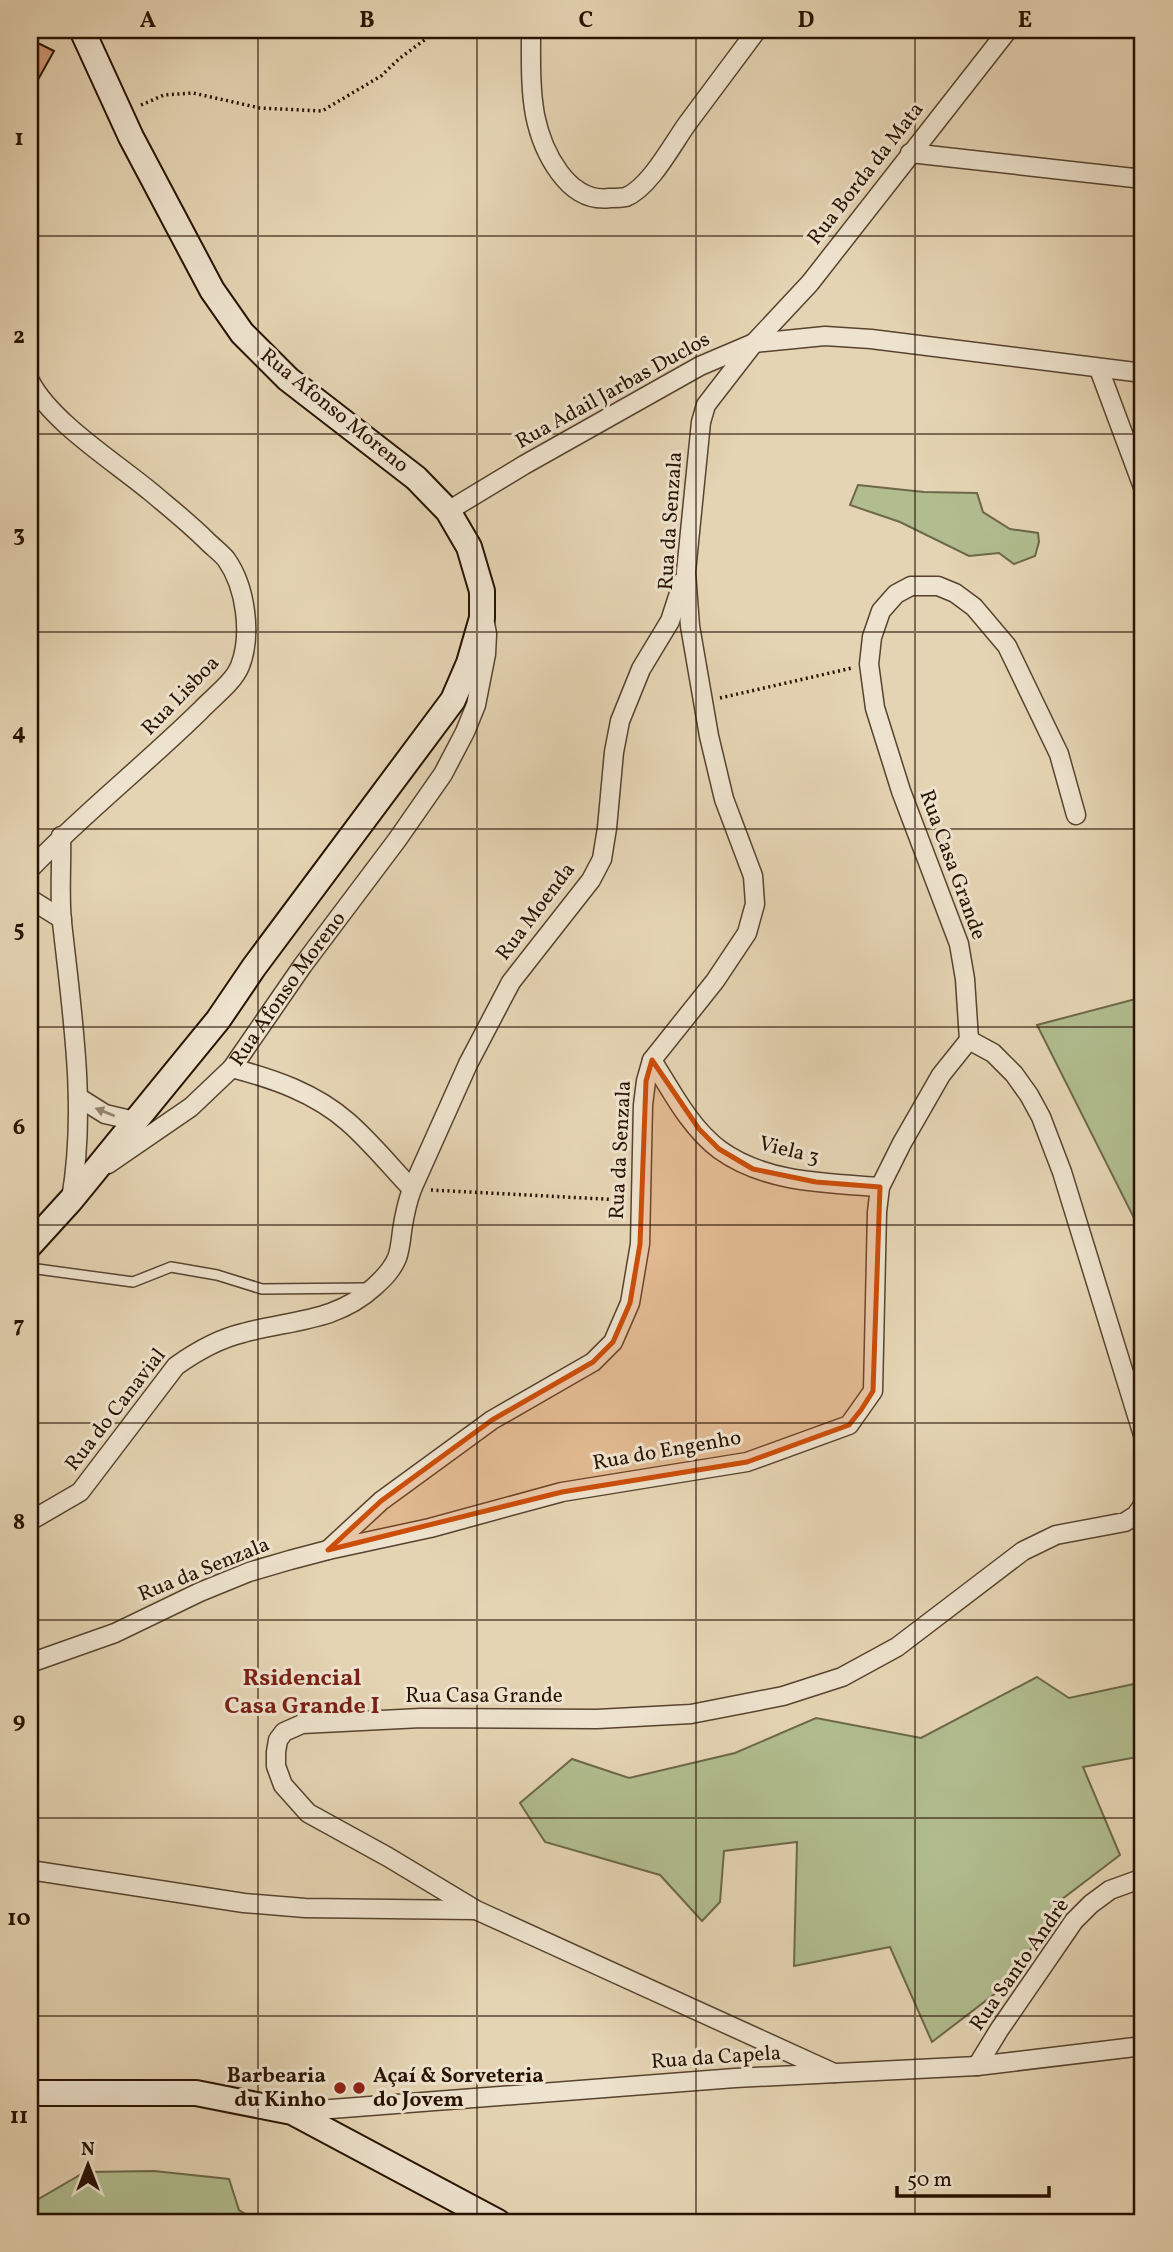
<svg xmlns="http://www.w3.org/2000/svg" width="1173" height="2252" viewBox="0 0 1173 2252" font-family="Vollkorn,serif">
<style>
.green{fill:#b1bd8f;stroke:#6c6848;stroke-width:2}
.building{fill:#d29976;stroke:#281301;stroke-width:2}
.lines{fill:none;stroke-linecap:round;stroke-linejoin:round}
.lane-casing{stroke:#57432e;stroke-width:12}
.street-casing{stroke:#57432e;stroke-width:21}
.secondary-casing{stroke:#281301;stroke-width:28}
.path{stroke:#281301;stroke-width:3.5;stroke-dasharray:2 3.5;stroke-linecap:butt}
.lane{stroke:#eee3ce;stroke-width:9}
.street{stroke:#eee3ce;stroke-width:18}
.secondary{stroke:#eee3ce;stroke-width:24}
.oneway{fill:#958572}
.marked{fill:#cb4e0a;fill-opacity:0.2;stroke:#cb4e0a;stroke-width:5;stroke-linejoin:round}
.grid{fill:none;stroke:#281301;stroke-width:2;stroke-opacity:0.55}
.poi-dot{fill:#8f2418;stroke:#eee3ce;stroke-width:2.5}
.labels{text-anchor:middle;dominant-baseline:central;stroke-width:6;stroke-linejoin:round;paint-order:stroke}
.street-label{font-size:21px;fill:#281301;stroke:#eee3ce}
.poi-label{font-size:21px;font-weight:bold;fill:#281301;stroke:#eee3ce;text-anchor:end}
.quarter-label{font-size:24px;font-weight:bold;fill:#7a1f14;stroke:#eee3ce}
.neatline{fill:none;stroke:#281301;stroke-width:2.5}
.grid-label{font-size:23px;text-anchor:middle;font-weight:bold;fill:#281301}
</style>
<rect width="100%" height="100%" fill="#e5d4b3"/>
<filter id="stains"><feTurbulence type="fractalNoise" baseFrequency=".00286" numOctaves="4"/><feColorMatrix values="0 0 0 0 .2 0 0 0 0 .09 0 0 0 0 .02 0 0 0 .5 -.17"/></filter>
<radialGradient id="worn" r=".72"><stop offset=".6" stop-color="#630" stop-opacity="0"/><stop offset="1" stop-color="#630" stop-opacity=".3"/></radialGradient>
<g class="green">
<polygon points="858,485 924,492 977,493 983,512 1010,529 1038,533 1039,542 1035,556 1014,564 999,553 969,556 900,522 850,505"/>
<polygon points="1143,997 1143,1229 1139,1228 1037,1025"/>
<polygon points="1037,1677 1069,1698 1143,1682 1143,1756 1083,1767 1120,1855 1057,1903 1014,1979 932,2042 890,1947 794,1966 797,1842 724,1851 720,1902 702,1921 660,1875 545,1842 520,1803 572,1759 629,1778 735,1753 816,1718 921,1738"/>
<polygon points="154,2171 229,2179 239,2210 258,2222 32,2222 30,2216 30,2204 85,2172"/>
</g>
<polygon class="building" points="30,42 40,44 54,51 30,94"/>
<g class="lines">
<g class="lane-casing">
<polyline id="lane" points="30,1268 133,1282 171,1267 217,1275 262,1289 368,1288"/>
</g>
<g class="street-casing">
<g id="street">
<path d="M531 30C531 58 530 87 535 115 542 150 567 204 610 198 614 198 621 198 626 197 650 187 672 145 687 124 710 93 734 61 757 30"/>
<polyline points="910,153 1143,179"/>
<polyline points="1099,369 1143,487"/>
<path d="M30 381C51 422 115 462 151 492 170 508 189 523 207 541 213 547 221 553 226 559 246 587 252 635 240 666 233 683 213 697 201 710 145 765 84 813 30 869"/>
<polyline points="448,511 524,465 700,366 754,343 825,336 871,339 1143,373"/>
<path d="M61 836C62 864 59 894 62 922 72 1014 87 1107 71 1199"/>
<polyline points="30,899 62,919"/>
<polyline points="969,1040 965,979 959,944 901,791 875,708 869,664 872,637 881,611 896,594 911,586 938,586 955,593 974,607 1007,646 1059,754 1076,815"/>
<polyline points="969,1040 993,1053 1014,1074 1029,1095 1041,1117 1062,1172 1143,1435"/>
<path d="M652 1060C671 1090 690 1128 720 1150 766 1183 826 1183 880 1187"/>
<path d="M232 1068C274 1079 315 1093 348 1122 371 1142 391 1167 412 1189"/>
<polyline points="78,1097 105,1114 135,1121"/>
<path id="s1" d="M108 1164 191 1107 232 1068 303 965 397 840 443 774 465 732 476 705 486 654 487 634 485 623"/>
<path d="M30 1521 80 1492 176 1366C197 1351 218 1339 243 1333 290 1320 336 1322 374 1287 384 1278 392 1270 397 1258 400 1250 401 1240 402 1231 404 1217 407 1203 412 1189L468 1064 511 982 591 880 602 859 607 828 614 752 620 721 641 669 670 621 683 581"/>
<polyline points="328,1550 381,1501 492,1420 593,1362 613,1342 630,1303 640,1244 643,1105 646,1081 652,1060 715,981 747,933 755,904 753,876 724,799 709,736 690,626 686,572 701,422 706,405 754,343 810,283 1008,30"/>
<polyline points="30,1663 115,1633 200,1592 249,1572 290,1560 328,1550 430,1528 562,1492 747,1462 849,1425 873,1391 877,1212 880,1187 902,1143 941,1075 969,1040"/>
<polyline points="30,1870 244,1903 305,1908 475,1910"/>
<polyline points="977,2066 999,2030 1074,1921 1091,1904 1110,1890 1143,1878"/>
<polyline points="834,2073 476,1910 388,1857 308,1813 283,1785 276,1766 276,1752 278,1740 284,1732 302,1724 421,1718 597,1719 691,1714 783,1696 842,1677 897,1647 1023,1551 1056,1535 1125,1522 1136,1515 1143,1505"/>
<polyline points="292,2112 735,2078 977,2066 1143,2046"/>
</g>
</g>
<g class="secondary-casing">
<g id="secondary">
<polyline points="30,1245 71,1200 218,1020 254,967 453,700 469,663 482,618 482,591 469,547 448,511 416,478 288,379 242,333 212,290 131,137 82,30"/>
<polyline points="30,2093 196,2093 292,2112 498,2222"/>
</g>
</g>
<g class="path">
<polyline points="141,105 164,95 193,93 260,108 322,111 381,76 400,58 438,30"/>
<polyline points="720,698 852,668"/>
<polyline points="431,1190 623,1200"/>
</g>
<use href="#lane" class="lane"/>
<use href="#street" class="street"/>
<use href="#secondary" class="secondary"/>
</g>
<defs><path id="oneway-solid" d="M-6-.8H1V-3.2L6.5 0L1 3.2V.8H-6Z" transform="scale(1.75)"/></defs>
<use class="oneway" href="#oneway-solid" transform="translate(105 1112) rotate(-158)"/>
<path class="marked" d="M652 1060 699 1129 719 1149 753 1169 816 1182 880 1187 873 1391 861 1410 849 1425 747 1462 562 1492 328 1550 381 1501 492 1420 593 1362 613 1342 630 1303 640 1244 646 1081Z"/>
<path class="grid" d="M258 30V2222M477 30V2222M696 30V2222M915 30V2222M30 236H1143M30 434H1143M30 632H1143M30 829H1143M30 1027H1143M30 1225H1143M30 1423H1143M30 1620H1143M30 1818H1143M30 2016H1143"/>
<g class="poi-dot">
<circle cx="340" cy="2088" r="7"/>
<circle cx="359" cy="2088" r="7"/>
</g>
<g class="labels">
<g class="street-label">
<text transform="translate(866 174) rotate(-52)">Rua Borda da Mata</text>
<text transform="translate(613 391) rotate(-29)">Rua Adail Jarbas Duclos</text>
<text transform="translate(334 411) rotate(39)">Rua Afonso Moreno</text>
<text transform="translate(671 521) rotate(-86)">Rua da Senzala</text>
<text transform="translate(181 696) rotate(-46)">Rua Lisboa</text>
<text transform="translate(952 865) rotate(70)">Rua Casa Grande</text>
<text transform="translate(536 912) rotate(-53)">Rua Moenda</text>
<text stroke="none"><textPath href="#s1" startOffset="254">Rua Afonso Moreno</textPath></text>
<text transform="translate(621 1150) rotate(-87)">Rua da Senzala</text>
<text transform="translate(789 1151) rotate(14)">Viela 3</text>
<text transform="translate(116 1410) rotate(-52)">Rua do Canavial</text>
<text transform="translate(667 1451) rotate(-10)">Rua do Engenho</text>
<text transform="translate(204 1570) rotate(-22)">Rua da Senzala</text>
<text x="484" y="1696">Rua Casa Grande</text>
<text transform="translate(1020 1965) rotate(-55)">Rua Santo Andrè</text>
<text transform="translate(716 2058) rotate(-4)">Rua da Capela</text>
</g>
<g class="poi-label">
<text x="326" y="2076">Barbearia<tspan x="326" dy="24">du Kinho</tspan></text>
<text x="373" y="2076" text-anchor="start">Açaí &amp; Sorveteria<tspan x="373" dy="24">do Jovem</tspan></text>
</g>
<g class="quarter-label">
<text x="302" y="1679">Rsidencial<tspan x="302" dy="28">Casa Grande I</tspan></text>
</g>
</g>
<rect width="1173" height="2252" fill="none" stroke="#e5d4b3" stroke-width="77"/>
<g transform="translate(88 2165)" stroke="#eee3ce" stroke-width="5" paint-order="stroke">
<path d="M0-5L12 26L0 18L-12 26Z" fill="#281301"/>
<text y="-10" font-size="19" font-weight="bold" text-anchor="middle" fill="#281301">N</text>
</g>
<path d="M897 2186v10h152v-10" fill="none" stroke="#281301" stroke-width="3.5"/>
<text x="907" y="2186" font-size="21" fill="#281301" stroke="#eee3ce" stroke-width="5" paint-order="stroke">50 m</text>
<rect x="38" y="38" width="1096" height="2176" class="neatline"/>
<g class="grid-label">
<text x="148" y="27">A</text>
<text x="367" y="27">B</text>
<text x="586" y="27">C</text>
<text x="806" y="27">D</text>
<text x="1025" y="27">E</text>
<text x="19" y="145">1</text>
<text x="19" y="343">2</text>
<text x="19" y="541">3</text>
<text x="19" y="739">4</text>
<text x="19" y="936">5</text>
<text x="19" y="1134">6</text>
<text x="19" y="1332">7</text>
<text x="19" y="1529">8</text>
<text x="19" y="1727">9</text>
<text x="19" y="1925">10</text>
<text x="19" y="2123">11</text>
</g>
<rect width="100%" height="100%" filter="url(#stains)"/>
<rect width="100%" height="100%" fill="url(#worn)"/>
</svg>
